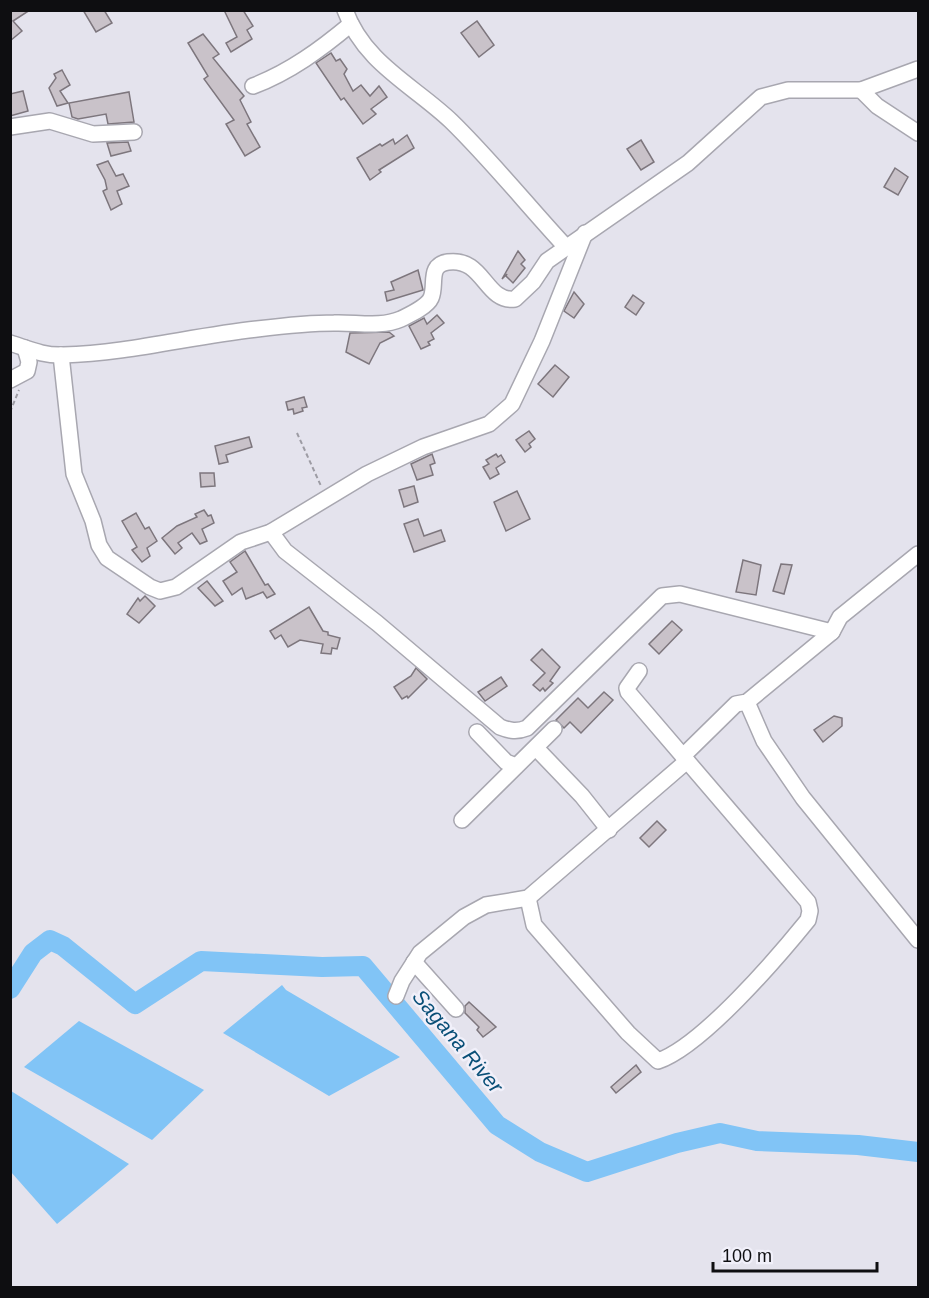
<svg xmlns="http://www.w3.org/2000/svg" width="929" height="1298" viewBox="0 0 929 1298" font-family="Helvetica,sans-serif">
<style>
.water{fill:#81c4f6}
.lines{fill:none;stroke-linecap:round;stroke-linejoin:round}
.river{stroke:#81c4f6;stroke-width:20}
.building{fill:#c9c2c9;stroke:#7d767d;stroke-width:1.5}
.minor-casing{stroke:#a8a7b0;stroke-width:18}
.path{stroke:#9d9ca4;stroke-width:2;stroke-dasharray:4.5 3;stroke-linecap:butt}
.minor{stroke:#fff;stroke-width:15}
.labels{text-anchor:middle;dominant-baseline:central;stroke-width:5;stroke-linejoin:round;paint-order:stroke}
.water-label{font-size:21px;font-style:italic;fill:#094f77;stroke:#f1f0fa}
</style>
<rect width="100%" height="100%" fill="#e4e3ed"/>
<g class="water">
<polygon points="282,985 286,990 400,1057 329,1096 223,1033"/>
<polygon points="79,1021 204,1090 152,1140 24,1067"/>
<polygon points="11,1091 129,1164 57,1224 11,1172"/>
</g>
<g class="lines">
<polyline class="river" points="10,989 33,953 50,940 63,946 135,1004 201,961 322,967 363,966 497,1125 540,1152 587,1172 677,1143 720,1133 757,1141 858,1145 918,1152"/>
</g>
<g class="building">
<polygon points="10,10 30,10 13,21 22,31 10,41"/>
<polygon points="83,10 104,10 112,23 96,32"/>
<polygon points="224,10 243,10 253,26 247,30 252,39 231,52 226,43 237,37"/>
<polygon points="477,21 494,45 479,57 461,33"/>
<polygon points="203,34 219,54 213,58 244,96 240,100 251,122 247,124 260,147 245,156 226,124 234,120 204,79 208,76 188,43"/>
<polygon points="331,53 336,61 340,59 347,69 344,74 353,91 361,85 370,96 379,86 387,97 371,109 376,114 363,124 344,98 341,100 316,63"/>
<polygon points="62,70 70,85 60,91 68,103 57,106 49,88 56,78 54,74"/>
<polygon points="23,91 28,111 10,116 10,94"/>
<polygon points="129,92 134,122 108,124 106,114 78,119 72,117 69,103"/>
<polygon points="407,135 414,148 379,170 381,172 370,180 357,158 380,144 382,146 393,139 395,144"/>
<polygon points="641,140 654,162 641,170 627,149"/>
<polygon points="128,142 131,151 111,156 107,143"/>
<polygon points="108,161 116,176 123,174 129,186 117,191 122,204 111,210 103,191 107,189 105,180 97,165"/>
<polygon points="895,168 908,177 898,195 884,187"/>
<polygon points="518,251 525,260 521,264 525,268 513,283 506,276 507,274 502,279"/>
<polygon points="418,270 423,290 387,301 385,292 394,290 391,282"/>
<polygon points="574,292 584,304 574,318 564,311"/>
<polygon points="633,295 644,303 636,315 625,307"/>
<polygon points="437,315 444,323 431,333 434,339 428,342 430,345 421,349 409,326 424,318 427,324"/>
<polygon points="389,332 394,336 380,343 369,364 346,352 350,333"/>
<polygon points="555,365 569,377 553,397 538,384"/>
<polygon points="304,397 307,407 302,408 303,411 294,414 293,409 288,410 286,402"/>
<polygon points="529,431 535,439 529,444 531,447 525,452 516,440"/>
<polygon points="249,437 252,447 226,455 228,462 219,464 215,446"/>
<polygon points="432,454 435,463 430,465 433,475 417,480 411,464"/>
<polygon points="496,454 498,457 501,455 505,462 496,468 499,474 490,479 483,467 489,464 486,460"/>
<polygon points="200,473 214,473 215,486 201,487"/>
<polygon points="414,486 418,502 404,507 399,490"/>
<polygon points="517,491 530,519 506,531 494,502"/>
<polygon points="204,510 208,516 211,515 214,523 202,529 207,541 200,544 192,533 178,543 182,548 175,554 162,538 177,526 197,517 195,514"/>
<polygon points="136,513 145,529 149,527 157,541 147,548 150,556 142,562 132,550 137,547 122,521"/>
<polygon points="418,519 424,536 441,530 445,541 414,552 404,524"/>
<polygon points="245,551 265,585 268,584 275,594 267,598 263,592 246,599 242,588 232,595 223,581 237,572 230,562"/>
<polygon points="743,560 761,565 756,595 736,592"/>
<polygon points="781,564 792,565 784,594 773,591"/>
<polygon points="207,581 223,601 215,606 198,588"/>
<polygon points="145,596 155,606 139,623 127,614 138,598 140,601"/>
<polygon points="309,607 323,631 328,632 328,635 340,638 337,649 332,648 331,654 321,653 323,644 300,640 288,647 281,635 275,639 270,631"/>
<polygon points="672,621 682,630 659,654 649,644"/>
<polygon points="542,649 560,667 550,681 553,683 545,691 543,688 540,691 533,685 545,673 531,660"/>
<polygon points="416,668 427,679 408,698 407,696 402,699 394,687 411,676"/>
<polygon points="501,677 507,686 485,701 478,692"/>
<polygon points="604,692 613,700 581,733 570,722 564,728 556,720 578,698 588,708"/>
<polygon points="834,716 842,718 842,726 823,742 814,730"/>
<polygon points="657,821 666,830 649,847 640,838"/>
<polygon points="469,1002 496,1027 483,1037 477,1030 479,1027 465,1013 465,1006"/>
<polygon points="636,1065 641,1072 616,1093 611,1087"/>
</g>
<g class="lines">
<g class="minor-casing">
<g id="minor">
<path d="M345 10C364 63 413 85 451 121 491 160 527 205 565 246"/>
<path d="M253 86C290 72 321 49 351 24"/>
<polyline points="861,90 877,106 918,133"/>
<polyline points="10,127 50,121 93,134 134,132"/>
<path d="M10 343C29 349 44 356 63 355 129 353 192 336 257 329 282 326 308 323 334 323 356 322 380 328 401 319 409 315 427 307 431 298 437 285 427 265 448 262 484 257 485 303 515 299L533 282 547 261 688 163 761 97 788 90H861L918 69"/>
<polyline points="61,355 74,474 93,521 99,545 107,558 150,587 160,591 176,587 241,542 271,532 367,474 423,447 489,424 512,404 542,341 585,233"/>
<polyline points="10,380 27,371 29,362 25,348"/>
<path d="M271 532 285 551 377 623 500 727C510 731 517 732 527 728L662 596 680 594 832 632"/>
<polyline points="747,702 764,741 803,798 918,940"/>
<polyline points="477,732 506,762 516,766"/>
<polyline points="536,748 582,796 609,830"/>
<polyline points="683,756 736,704 747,702 832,632 840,617 918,554"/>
<polyline points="462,820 554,729"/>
<path d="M528 898 534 925 628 1033 658 1061C702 1046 778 957 808 920L810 911 808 902 628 692 627 688 639 671"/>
<polyline points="414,962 456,1009"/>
<polyline points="396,996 402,981 420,953 464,917 486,905 528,898 687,761"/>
</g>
</g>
<g class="path">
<polyline points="10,412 19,390"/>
<polyline points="297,433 321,486"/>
</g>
<use href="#minor" class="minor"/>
</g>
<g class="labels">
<g class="water-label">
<text transform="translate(458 1041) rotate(50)">Sagana River</text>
</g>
</g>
<rect width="929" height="1298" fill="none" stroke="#0e0e11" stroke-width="24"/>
<path d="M713 1262v9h164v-9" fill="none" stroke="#0e0e11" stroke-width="3"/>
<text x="722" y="1262" font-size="18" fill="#0e0e11" stroke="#f1f0fa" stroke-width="4.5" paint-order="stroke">100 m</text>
</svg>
